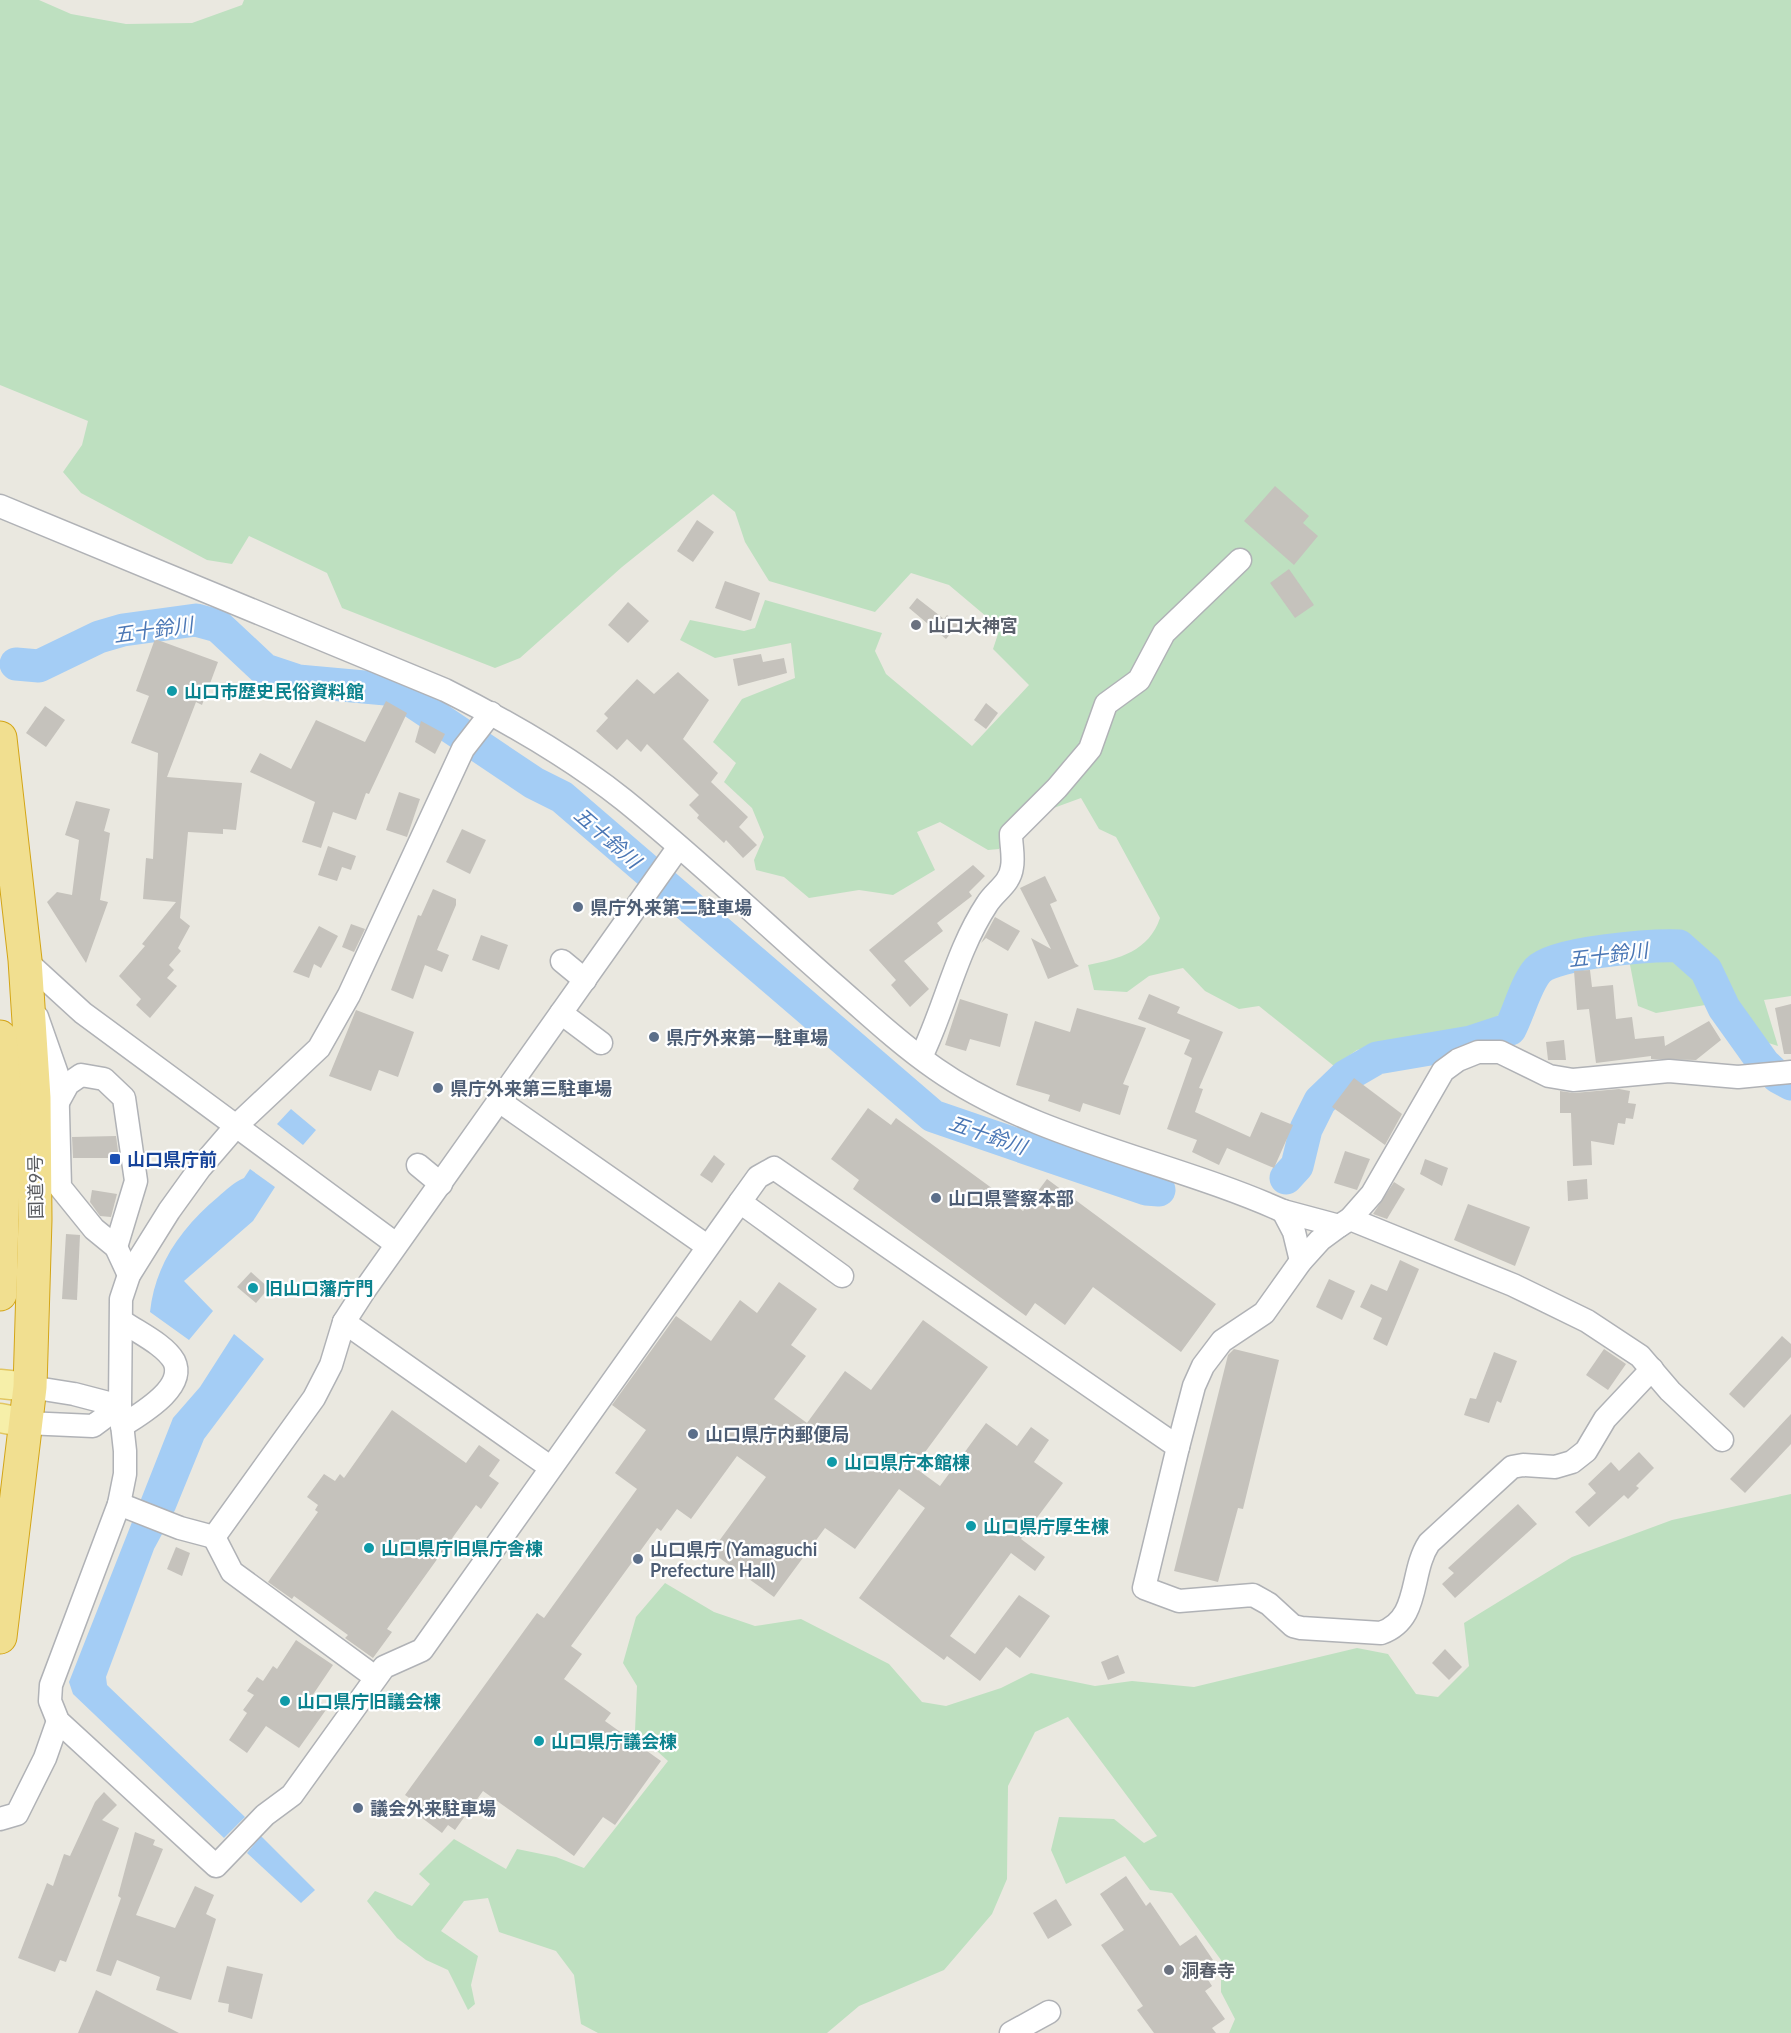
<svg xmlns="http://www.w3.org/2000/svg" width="1791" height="2033" viewBox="0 0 1791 2033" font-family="Lato,'Noto Sans JP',sans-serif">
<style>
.green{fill:#bee0c0}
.water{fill:#a4cdf5}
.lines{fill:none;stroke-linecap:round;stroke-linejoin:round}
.river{stroke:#a4cdf5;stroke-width:33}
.building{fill:#c5c2bc}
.minor-casing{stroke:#b0b2b6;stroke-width:25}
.major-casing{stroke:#e2c661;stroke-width:31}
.highway-casing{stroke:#d3a517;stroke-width:35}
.minor{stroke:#fff;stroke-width:22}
.major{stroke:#f6efa9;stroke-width:28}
.highway{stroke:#f1df90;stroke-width:33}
.worship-dot{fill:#6b7280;stroke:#fff;stroke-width:2}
.culture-dot{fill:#0f9aa8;stroke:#fff;stroke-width:2}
.service-dot{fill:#5c6f8a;stroke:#fff;stroke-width:2}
.transit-dot{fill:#1a4fb4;stroke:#fff;stroke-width:2}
.labels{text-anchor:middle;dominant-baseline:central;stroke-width:4.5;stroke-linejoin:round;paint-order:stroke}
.worship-label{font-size:18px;font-weight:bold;fill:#5b616d;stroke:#fff;text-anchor:start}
.culture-label{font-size:18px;font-weight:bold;fill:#0d838f;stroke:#fff;text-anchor:start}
.service-label{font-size:18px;font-weight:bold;fill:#4e5e75;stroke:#fff;text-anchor:start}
.transit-label{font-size:18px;font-weight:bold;fill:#164399;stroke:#fff;text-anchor:start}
.street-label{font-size:18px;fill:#595b5f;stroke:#fff}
.water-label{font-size:20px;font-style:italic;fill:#4b77b5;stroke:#fff}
</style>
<rect width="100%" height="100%" fill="#eae8e0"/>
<g class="green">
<path d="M0 0H39L71 14 126 24 192 23 242 5 244 0H1791V996L1764 1000 1778 1046 1759 1040 1730 1001 1656 1013 1638 1006 1625 939 1555 950 1524 969 1511 1006 1485 1025 1395 1040 1357 1050 1334 1066 1259 1006 1239 1009 1205 991 1183 968 1149 976 1127 992 1094 990 1088 965C1119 959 1149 951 1160 918L1116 837 1099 829 1081 798 1018 821 999 849 988 850 940 822 917 832 935 870 893 895 859 890 809 898 784 877 756 870 754 860 764 837 752 808 724 782 736 763 713 742 742 699 795 678 791 643 715 658 680 640 690 620 744 631 755 628 765 600 882 633 875 651 886 674 972 746 1029 685 993 649 1000 628 949 585 911 573 875 612 769 581 745 542 735 512 713 494 622 567 520 658 495 668 342 608 327 573 249 536 232 564 207 560 81 493 63 472 82 445 88 421 0 385Z"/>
<polygon points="1791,1494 1791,2033 1229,2033 1235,2019 1221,1992 1221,1960 1172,1893 1150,1890 1125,1856 1066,1884 1051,1850 1059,1817 1114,1819 1144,1843 1157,1836 1068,1717 1035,1732 1008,1786 1007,1879 992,1914 944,1970 859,2006 827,2033 598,2033 581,2024 574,1975 556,1951 499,1932 488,1898 464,1901 441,1931 478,1956 471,1985 475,2004 468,2010 448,1970 426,1960 397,1938 367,1901 375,1891 412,1906 430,1884 419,1874 454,1839 506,1869 517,1849 556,1857 584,1868 668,1761 635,1731 637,1686 623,1663 636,1617 665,1583 714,1612 755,1626 801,1619 889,1664 922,1702 946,1706 1001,1688 1031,1673 1095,1686 1132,1681 1194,1687 1357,1648 1388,1654 1416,1694 1438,1697 1469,1666 1464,1623 1572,1557 1672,1520"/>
</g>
<g class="water">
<polygon points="291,1109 316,1130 303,1145 277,1124"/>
<path d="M250 1169 275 1187 253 1221 184 1281 213 1311 189 1340 150 1312C155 1264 182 1227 218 1197 226 1190 234 1182 244 1178Z"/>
<polygon points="234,1334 264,1359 204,1439 175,1510 154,1549 106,1677 107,1685 245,1817 224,1838 73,1694 69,1682 173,1418 200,1387"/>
<polygon points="261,1836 315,1890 301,1903 247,1853"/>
</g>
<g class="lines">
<g class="river">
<polyline points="16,664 39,666 99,637 123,630 196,620 218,626 265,670 298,681 386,689 403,695 534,783 562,797 933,1116 1146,1189 1159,1190"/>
<path d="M1286 1178 1297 1166 1306 1129 1320 1101 1346 1076 1377 1058 1471 1042 1510 1029C1519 1012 1526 983 1538 970 1555 952 1652 945 1679 946L1706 970 1724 1008 1764 1064 1778 1077 1791 1084"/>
</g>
</g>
<g class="building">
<polygon points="1275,486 1309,516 1303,523 1318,536 1294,565 1244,521"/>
<polygon points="697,520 714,532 693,562 677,551"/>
<polygon points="1289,569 1314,605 1295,618 1270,583"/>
<polygon points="725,581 760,593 751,621 715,608"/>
<polygon points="917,598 944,619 947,615 958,625 946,639 909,608"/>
<polygon points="628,602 649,621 628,643 608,625"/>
<polygon points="155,639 218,662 202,705 196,702 167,777 242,783 236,830 223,829 223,834 188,832 180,918 190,926 178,948 181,951 169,965 174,970 167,978 177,986 150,1018 136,1005 141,999 119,976 145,946 142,944 176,902 143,899 146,858 153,859 158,753 131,743 149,696 136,691"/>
<polygon points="761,654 763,662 784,658 787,673 738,686 733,659"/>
<polygon points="678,672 709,700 683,739 718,773 711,782 748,817 739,827 757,845 743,858 726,840 724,843 697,818 699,815 689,805 699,795 647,744 641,752 627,739 617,750 596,731 608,718 604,714 637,679 654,694"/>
<polygon points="386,701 407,713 369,794 366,793 356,820 333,812 321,848 302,842 315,802 250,772 260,753 291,769 316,720 365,742"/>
<polygon points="986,703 998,713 986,729 974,720"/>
<polygon points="45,706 65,720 46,747 26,733"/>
<polygon points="421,721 445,734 435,754 415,742"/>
<polygon points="399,792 420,799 407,837 386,830"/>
<polygon points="76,801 110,809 104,831 110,833 100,900 108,902 86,963 47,902 57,892 72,895 79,840 65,835"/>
<polygon points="462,829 486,840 470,874 446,862"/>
<polygon points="328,846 356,856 351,870 342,867 337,881 318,875"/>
<polygon points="973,865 985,876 969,892 972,896 937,923 943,931 904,961 929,989 910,1007 891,985 896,980 869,950"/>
<polygon points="1045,876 1057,901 1050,904 1075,963 1079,966 1048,979 1031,938 1051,949 1020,888"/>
<polygon points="433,889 456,899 456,905 437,950 449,955 442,972 425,965 413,999 391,990 418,915 421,916"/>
<polygon points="995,917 1020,931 1008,951 986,938 981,943"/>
<polygon points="351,924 365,929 354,952 342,947"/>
<polygon points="319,926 338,936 321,968 314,964 309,978 293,972"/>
<polygon points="481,935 508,945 499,970 472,960"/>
<polygon points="1590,970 1592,987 1613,985 1616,1019 1632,1017 1635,1039 1664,1036 1665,1046 1709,1021 1721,1040 1696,1060 1651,1059 1651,1056 1596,1063 1589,1009 1577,1010 1574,971"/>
<polygon points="1149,994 1180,1007 1177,1013 1223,1032 1199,1088 1203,1089 1195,1112 1250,1137 1261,1112 1293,1125 1274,1168 1227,1148 1219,1165 1192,1152 1197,1140 1167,1129 1192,1058 1184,1054 1190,1040 1138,1019"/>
<polygon points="960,999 1008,1014 1000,1047 970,1039 966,1051 945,1045"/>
<polygon points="1791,1004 1791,1054 1784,1054 1775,1008"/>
<polygon points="1077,1008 1146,1028 1123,1084 1129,1086 1120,1115 1083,1103 1080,1112 1048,1101 1050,1095 1016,1085 1035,1021 1070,1032"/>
<polygon points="356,1010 414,1032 398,1077 379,1070 371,1091 329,1076"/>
<polygon points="1564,1040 1566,1060 1548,1060 1546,1042"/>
<polygon points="1354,1078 1402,1114 1385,1145 1332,1107"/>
<polygon points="1619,1089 1630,1091 1628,1103 1636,1104 1633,1119 1626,1118 1625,1124 1618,1123 1614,1145 1591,1141 1592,1165 1573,1166 1571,1113 1560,1113 1560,1091 1574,1093"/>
<polygon points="868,1108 891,1125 896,1118 1023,1211 1047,1179 1216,1304 1181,1352 1093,1287 1065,1325 1035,1303 1026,1316 853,1189 859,1180 831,1159"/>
<polygon points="116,1136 119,1158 73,1158 72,1137"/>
<polygon points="1345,1151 1370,1159 1357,1190 1334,1183"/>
<polygon points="714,1155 725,1164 712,1183 700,1175"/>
<polygon points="1425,1159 1448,1168 1442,1186 1420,1174"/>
<polygon points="1587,1179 1588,1199 1568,1201 1567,1181"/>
<polygon points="1394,1182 1405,1189 1387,1219 1373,1214"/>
<polygon points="92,1190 117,1194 111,1217 100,1216 90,1202"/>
<polygon points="1468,1204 1530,1227 1515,1266 1454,1240"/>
<polygon points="66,1234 80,1235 77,1300 62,1299"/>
<polygon points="1400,1260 1419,1269 1387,1346 1373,1339 1382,1318 1360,1307 1371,1284 1387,1291"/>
<polygon points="251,1272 269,1288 256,1303 237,1287"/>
<polygon points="1329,1279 1355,1291 1342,1320 1316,1307"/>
<polygon points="779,1282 817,1309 791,1345 806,1356 774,1399 807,1423 845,1371 871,1390 923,1320 988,1367 914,1467 940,1486 986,1423 1017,1446 1031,1427 1049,1440 1034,1462 1063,1483 1021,1539 1045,1557 1035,1571 1011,1553 950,1636 975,1654 1019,1595 1050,1616 1020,1658 1006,1647 980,1681 947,1656 944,1660 859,1598 925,1508 899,1489 855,1549 825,1528 774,1597 711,1552 766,1477 737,1456 691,1519 677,1509 661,1531 657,1528 571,1646 582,1654 564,1679 611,1713 605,1721 661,1761 615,1825 603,1817 574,1856 483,1791 455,1830 448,1825 442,1833 410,1809 415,1802 405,1795 537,1613 544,1618 637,1489 615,1473 646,1430 612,1405 676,1316 711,1341 740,1300 757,1313"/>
<polygon points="1782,1336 1791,1344 1791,1357 1744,1408 1729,1394"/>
<polygon points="1234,1349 1279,1360 1243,1509 1238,1508 1218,1582 1174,1571 1228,1355"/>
<polygon points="1604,1349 1626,1364 1608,1390 1586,1375"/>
<polygon points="1494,1352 1517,1361 1501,1403 1497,1401 1489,1423 1464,1415 1470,1398 1476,1399"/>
<polygon points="392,1410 466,1463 479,1445 500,1460 489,1476 499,1483 481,1509 476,1505 387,1629 392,1632 373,1658 345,1638 348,1635 294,1596 292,1599 268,1582 318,1512 315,1510 318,1505 307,1497 324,1474 335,1481 340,1474 344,1478"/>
<polygon points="1791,1414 1791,1444 1745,1493 1730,1479"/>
<polygon points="1639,1452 1654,1468 1636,1486 1639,1488 1628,1499 1624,1495 1589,1527 1575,1512 1596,1493 1588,1484 1611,1462 1619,1471"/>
<polygon points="1518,1504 1537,1524 1455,1598 1442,1584 1454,1573 1448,1568"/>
<polygon points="176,1547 190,1553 182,1576 167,1569"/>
<polygon points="296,1640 333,1665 312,1696 328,1707 299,1748 266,1726 247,1753 229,1740 247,1713 243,1710 254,1695 247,1691 257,1677 263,1681 273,1666 277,1669"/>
<polygon points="1445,1649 1462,1667 1449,1680 1432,1663"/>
<polygon points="1118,1655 1125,1673 1108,1680 1101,1662"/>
<polygon points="104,1792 117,1805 102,1820 119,1828 66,1962 60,1960 55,1972 18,1958 47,1883 53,1886 64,1854 70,1856 95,1802"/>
<polygon points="135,1832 155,1840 153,1845 163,1849 136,1915 175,1928 195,1886 214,1895 206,1914 216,1919 191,2000 156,1990 160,1977 117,1960 111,1976 96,1971 121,1898 118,1896"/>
<polygon points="1126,1876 1146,1906 1150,1902 1180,1946 1196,1935 1213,1960 1201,1969 1212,1986 1205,1991 1225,2019 1212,2028 1216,2033 1154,2033 1137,2010 1143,2006 1101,1945 1124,1930 1100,1894"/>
<polygon points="1056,1899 1072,1925 1048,1939 1033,1913"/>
<polygon points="227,1966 263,1974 252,2019 228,2012 229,2004 218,2002"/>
<polygon points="96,1990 179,2033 78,2033"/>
</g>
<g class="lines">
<g class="minor-casing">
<g id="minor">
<path d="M0 506 445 690C507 721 570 757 624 800 697 859 765 924 836 986 868 1014 900 1044 936 1069 1036 1139 1172 1161 1283 1211"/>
<polyline points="491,713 463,749 349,995 319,1048 237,1125 200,1168 169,1211 129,1275 121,1299 120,1406 125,1451 125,1474 119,1504 51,1685 50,1701 58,1721 216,1866 265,1815 292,1795 384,1667 422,1650 740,1202 842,1276"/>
<polyline points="25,960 83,1013 396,1244"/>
<polyline points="562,961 585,980"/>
<polyline points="561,1013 601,1043"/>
<polyline points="37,1017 57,1074 60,1187 94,1229 116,1247 129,1275"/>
<path d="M921 1057C945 1008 956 951 987 904 995 891 1010 884 1012 867 1014 857 1011 845 1011 834L1057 788 1090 749 1106 704 1139 680 1164 633 1240 560"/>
<polyline points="499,1101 707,1246"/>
<polyline points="57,1104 68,1084 81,1075 104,1079 124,1098 136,1181 116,1247"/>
<polyline points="418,1165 441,1184"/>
<path d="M740 1202 758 1177 774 1168 1178 1447 1144 1588 1179 1601 1253 1595 1269 1604 1293 1626 1301 1628 1381 1633C1421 1619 1409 1573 1429 1543L1512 1467 1523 1465 1555 1467 1572 1462 1586 1451 1605 1419 1652 1369"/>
<polyline points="1350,1219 1513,1285 1587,1321 1640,1356 1670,1391 1722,1440"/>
<polyline points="1301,1261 1294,1232 1283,1211 1339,1226 1350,1219 1372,1194 1443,1071 1458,1060 1478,1052 1500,1052 1549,1076 1573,1080 1669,1071 1738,1077 1791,1072"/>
<path d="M122 1321C137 1332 164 1344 174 1361 187 1388 140 1414 122 1426"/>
<polyline points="344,1322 550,1467"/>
<polyline points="30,1387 74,1394 120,1406"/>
<polyline points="26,1423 93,1426 120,1406"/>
<polyline points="1178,1447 1194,1386 1203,1366 1222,1341 1264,1313 1301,1261 1320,1240 1339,1226"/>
<polyline points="119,1504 180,1528 214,1537 314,1398 331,1365 344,1322 364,1291 678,848"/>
<polyline points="214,1537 232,1572 375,1677"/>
<polyline points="0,1819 17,1814 45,1758 58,1721"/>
<polyline points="1011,2033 1049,2012"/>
</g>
</g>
<g class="major-casing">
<g id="major">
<polyline points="0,1384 30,1387"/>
<polyline points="0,1418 26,1423"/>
</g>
</g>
<g class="highway-casing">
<g id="highway">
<polyline points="0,738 25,960 34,1098 35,1220 30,1387 0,1637"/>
<polyline points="0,1037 5,1101 0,1294"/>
</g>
</g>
<use href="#minor" class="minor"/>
<use href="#major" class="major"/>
<use href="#highway" class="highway"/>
</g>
<g class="worship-dot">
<circle cx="916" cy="625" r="6"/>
<circle cx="1169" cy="1970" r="6"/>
</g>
<g class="culture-dot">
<circle cx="172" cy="691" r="6"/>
<circle cx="253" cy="1288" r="6"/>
<circle cx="832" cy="1462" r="6"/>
<circle cx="971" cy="1526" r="6"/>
<circle cx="369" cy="1548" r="6"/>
<circle cx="285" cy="1701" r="6"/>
<circle cx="539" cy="1741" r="6"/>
</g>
<g class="service-dot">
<circle cx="578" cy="907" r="6"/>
<circle cx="654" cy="1037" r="6"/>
<circle cx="438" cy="1088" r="6"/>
<circle cx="936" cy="1198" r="6"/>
<circle cx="693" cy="1434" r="6"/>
<circle cx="638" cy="1559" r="6"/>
<circle cx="358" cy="1808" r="6"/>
</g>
<rect class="transit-dot" x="109" y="1153" width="12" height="12" rx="3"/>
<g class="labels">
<g class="worship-label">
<text x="928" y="625">山口大神宮</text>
<text x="1181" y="1970">洞春寺</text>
</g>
<g class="culture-label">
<text x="184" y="691">山口市歴史民俗資料館</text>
<text x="265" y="1288">旧山口藩庁門</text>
<text x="844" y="1462">山口県庁本館棟</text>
<text x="983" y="1526">山口県庁厚生棟</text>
<text x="381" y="1548">山口県庁旧県庁舎棟</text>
<text x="297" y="1701">山口県庁旧議会棟</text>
<text x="551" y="1741">山口県庁議会棟</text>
</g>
<g class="service-label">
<text x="590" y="907">県庁外来第二駐車場</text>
<text x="666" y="1037">県庁外来第一駐車場</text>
<text x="450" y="1088">県庁外来第三駐車場</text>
<text x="948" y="1198">山口県警察本部</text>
<text x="705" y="1434">山口県庁内郵便局</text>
<text x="650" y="1549">山口県庁 (Yamaguchi<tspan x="650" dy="21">Prefecture Hall)</tspan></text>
<text x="370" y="1808">議会外来駐車場</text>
</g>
<g class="transit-label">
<text x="127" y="1159">山口県庁前</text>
</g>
<g class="street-label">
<text transform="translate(35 1187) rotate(-91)">国道9号</text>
</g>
<g class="water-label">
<text transform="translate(153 629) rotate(-8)">五十鈴川</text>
<text transform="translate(608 837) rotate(41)">五十鈴川</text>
<text transform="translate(1608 954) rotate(-7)">五十鈴川</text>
<text transform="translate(988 1134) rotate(19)">五十鈴川</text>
</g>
</g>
</svg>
